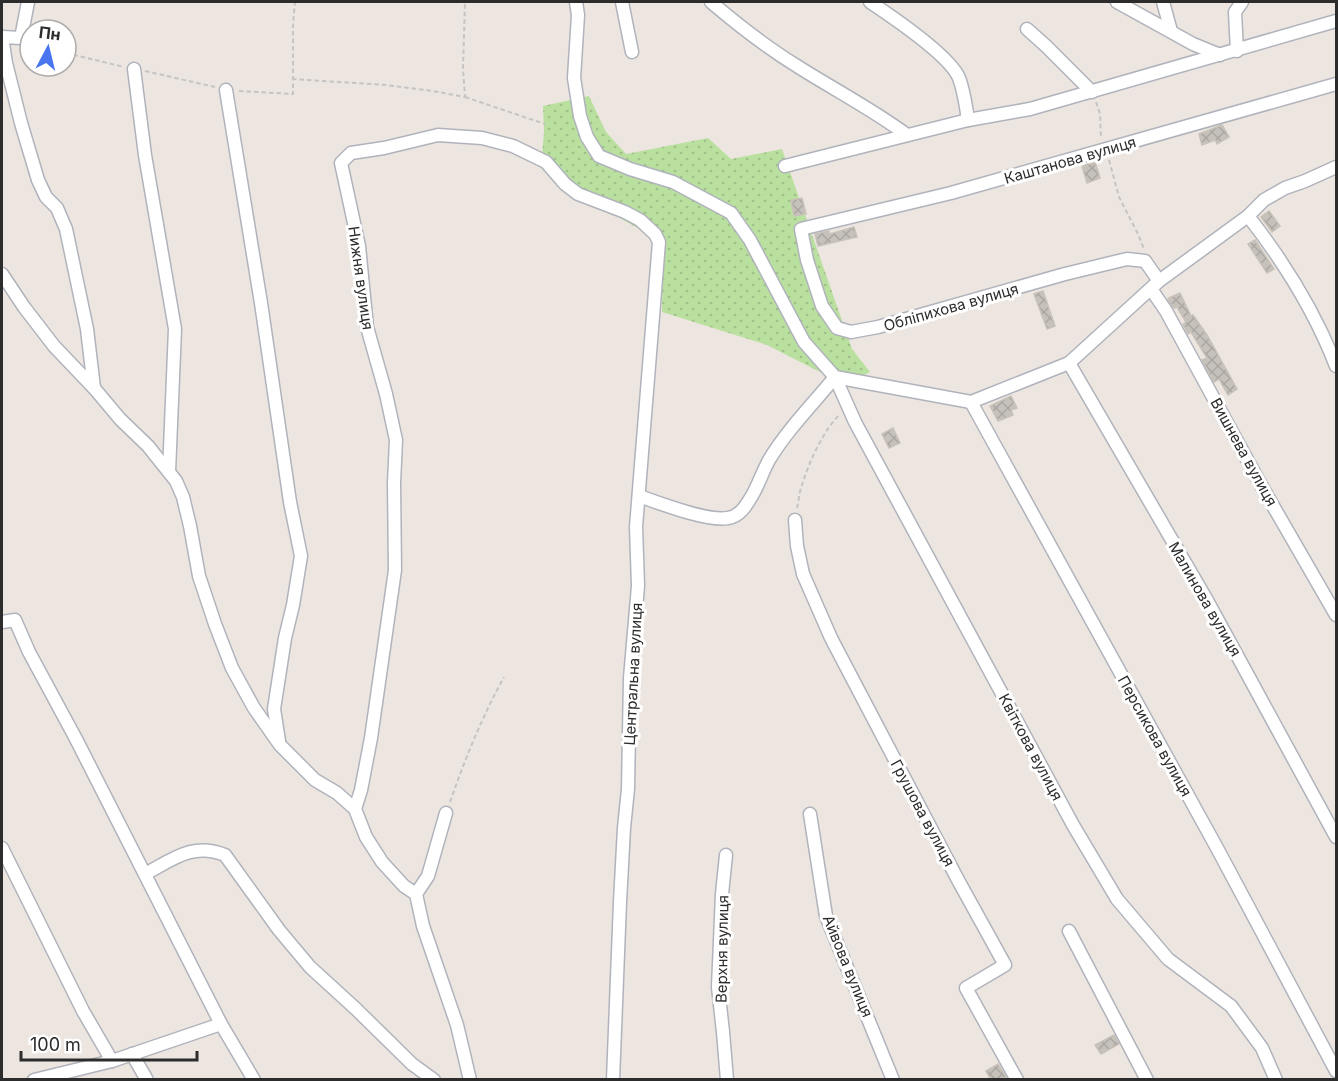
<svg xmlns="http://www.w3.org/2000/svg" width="1338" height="1081" viewBox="0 0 1338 1081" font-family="Inter,sans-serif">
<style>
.grass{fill:url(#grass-dots)}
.building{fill:url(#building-cross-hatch);stroke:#c9c2b9;stroke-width:1.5}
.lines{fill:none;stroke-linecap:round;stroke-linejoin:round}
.minor-casing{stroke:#b0b3bc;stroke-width:15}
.path{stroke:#c4c4c4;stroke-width:2;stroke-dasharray:4.5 3;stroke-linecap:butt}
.minor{stroke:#fff;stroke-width:12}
.labels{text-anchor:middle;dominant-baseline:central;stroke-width:6;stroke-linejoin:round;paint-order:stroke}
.street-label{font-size:15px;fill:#2c2c2c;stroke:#fff}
</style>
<defs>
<pattern id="grass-dots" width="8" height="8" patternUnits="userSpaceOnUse" patternTransform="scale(1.5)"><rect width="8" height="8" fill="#bae09f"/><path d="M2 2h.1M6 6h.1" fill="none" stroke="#a0c089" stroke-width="1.8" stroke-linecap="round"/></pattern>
<pattern id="building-cross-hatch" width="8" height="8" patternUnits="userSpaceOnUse" patternTransform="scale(1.5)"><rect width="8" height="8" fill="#c6c1bb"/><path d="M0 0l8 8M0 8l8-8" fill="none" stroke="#aaa6a1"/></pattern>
</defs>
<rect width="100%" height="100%" fill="#ede6e0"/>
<polygon class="grass" points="589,96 606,132 626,154 708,138 731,159 782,149 852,349 870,372 837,389 826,375 767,345 662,312 663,251 643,231 616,216 574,197 541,168 544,132 543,106"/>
<g class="building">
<polygon points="1222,125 1229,137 1217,144 1215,140 1202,145 1199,134"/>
<polygon points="1095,162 1100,178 1087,183 1082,166"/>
<polygon points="802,198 806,214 794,216 791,200"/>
<polygon points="1269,211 1280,226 1272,232 1261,217"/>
<polygon points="854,227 857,237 818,246 815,234 829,231 830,234"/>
<polygon points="1255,240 1274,269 1267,273 1248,244"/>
<polygon points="1043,291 1055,326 1047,329 1034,294"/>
<polygon points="1180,293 1191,316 1193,315 1207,335 1237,389 1228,395 1219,379 1214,382 1202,360 1207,358 1191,332 1188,334 1183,324 1186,322 1177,307 1174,308 1168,299 1169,298"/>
<polygon points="1011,396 1017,408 1011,410 1013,415 998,421 990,406"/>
<polygon points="893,428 900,443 889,448 882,434"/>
<polygon points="1114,1035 1119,1044 1101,1054 1095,1045"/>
<polygon points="998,1064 1006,1077 1002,1080 991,1080 986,1071"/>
</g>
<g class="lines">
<g class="minor-casing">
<g id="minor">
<polyline points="576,2 578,15 574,78 580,116 587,137 599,156 630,169 673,182 731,213 750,240 804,342 835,377 971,402 1069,363 1159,281 1248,216 1264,200 1285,188 1305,181 1336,167"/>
<polyline points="622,2 632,52"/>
<path d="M711 2C738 25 766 47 797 66 833 89 872 109 907 135"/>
<path d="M870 2C891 16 950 56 959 78 964 91 966 106 968 120"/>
<polyline points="1117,2 1193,44 1220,55"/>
<polyline points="1163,2 1171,31"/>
<polyline points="1027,29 1046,46 1092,92"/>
<polyline points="2,37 6,63 21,123 38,180 46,197 57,208 66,229 87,329 94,388"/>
<polyline points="2,37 21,38 28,2"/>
<polyline points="1237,51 1235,12 1242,2"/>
<polyline points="134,69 145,155 175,329 169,472"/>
<polyline points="226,90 261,303 290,502 301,556 293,605 285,638 274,709 279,741"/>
<polyline points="785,166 968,120 1030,109 1336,21"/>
<path d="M1248 216C1284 262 1315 312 1336 366"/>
<polyline points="2,274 24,307 54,346 94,388 120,419 148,446 176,481 183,497 190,526 199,576 215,624 232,668 254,708 280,745 315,780 337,793 355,809 366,837 382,862 404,886 416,894 423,926 457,1025 470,1080"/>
<polyline points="1159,281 1145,261 1127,259 1065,274 878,327 851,332 837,328 822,306 807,260 801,229 951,193 1336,84"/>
<polyline points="1151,289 1166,311 1261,485 1336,615"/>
<polyline points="1069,363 1208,602 1336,837"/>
<polyline points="971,402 1217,848 1336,1071"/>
<path d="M639 496C659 503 708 522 728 518 741 516 747 504 753 494 759 483 763 471 769 460 787 430 813 404 835 377L855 422 1073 825 1117 899 1168 959 1231 1006 1262 1048 1276 1080"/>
<polyline points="795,520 797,546 803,574 831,638 958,880 1005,965 966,988 1017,1080"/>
<polyline points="2,622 15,620 29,652 76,739 221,1024 254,1080"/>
<polyline points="355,809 361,790 371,738 395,570 394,483 396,440 386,394 367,327 359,246 341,163 351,153 384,148 438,135 482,138 513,146 546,162 565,184 578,194 625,212 640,220 655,234 659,242 636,527 638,586 630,678 628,789 624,828 620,902 613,1080"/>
<polyline points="810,814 826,916 893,1080"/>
<polyline points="2,848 83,1011 112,1061"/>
<polyline points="726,855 722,894 718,987 723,1032 727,1080"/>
<path d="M145 874C173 859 193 842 225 855L279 930 310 967 356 1009 412 1064 434 1080"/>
<polyline points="416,894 428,876 446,813"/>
<polyline points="1069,931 1147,1080"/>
<polyline points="132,1054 147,1080"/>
<polyline points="34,1080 112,1061 221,1024"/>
</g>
</g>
<g class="path">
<polyline points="66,53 124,67"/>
<polyline points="145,71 215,87"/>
<polyline points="292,79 386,85 433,91 465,97 463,69 465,2"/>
<polyline points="239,91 293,94 293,24 295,2"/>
<polyline points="465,97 545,124"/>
<polyline points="1096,102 1100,114 1101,138"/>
<polyline points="1109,160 1119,197 1138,234 1144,249"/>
<path d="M797 508C799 501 799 492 802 485 809 462 823 431 840 414"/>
<path d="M450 802C465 759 482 717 504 677"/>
</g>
<use href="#minor" class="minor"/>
</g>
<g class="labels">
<g class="street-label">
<text transform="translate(1070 160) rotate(-16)">Каштанова вулиця</text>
<text transform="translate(361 278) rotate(82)">Нижня вулиця</text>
<text transform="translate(951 307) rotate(-16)">Обліпихова вулиця</text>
<text transform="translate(1244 452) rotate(61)">Вишнева вулиця</text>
<text transform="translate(1205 599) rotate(60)">Малинова вулиця</text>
<text transform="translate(633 674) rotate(-87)">Центральна вулиця</text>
<text transform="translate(1155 736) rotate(61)">Персикова вулиця</text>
<text transform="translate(1031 747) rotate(62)">Квіткова вулиця</text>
<text transform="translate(923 813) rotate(62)">Грушова вулиця</text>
<text transform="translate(722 949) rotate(-89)">Верхня вулиця</text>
<text transform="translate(848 966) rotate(68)">Айвова вулиця</text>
</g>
</g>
<rect width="1338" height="1081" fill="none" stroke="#2c2c2c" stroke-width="6"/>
<g transform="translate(48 48) rotate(7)"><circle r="28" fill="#ffffff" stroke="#ababab" stroke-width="1.5"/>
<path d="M0-4.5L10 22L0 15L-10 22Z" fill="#4975f1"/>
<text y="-9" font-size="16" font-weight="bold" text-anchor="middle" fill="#2c2c2c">Пн</text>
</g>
<path d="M21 1051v9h176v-9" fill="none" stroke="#2c2c2c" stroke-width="3"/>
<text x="30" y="1051" font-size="18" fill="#2c2c2c" stroke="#ffffff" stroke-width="4.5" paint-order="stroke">100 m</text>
</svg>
